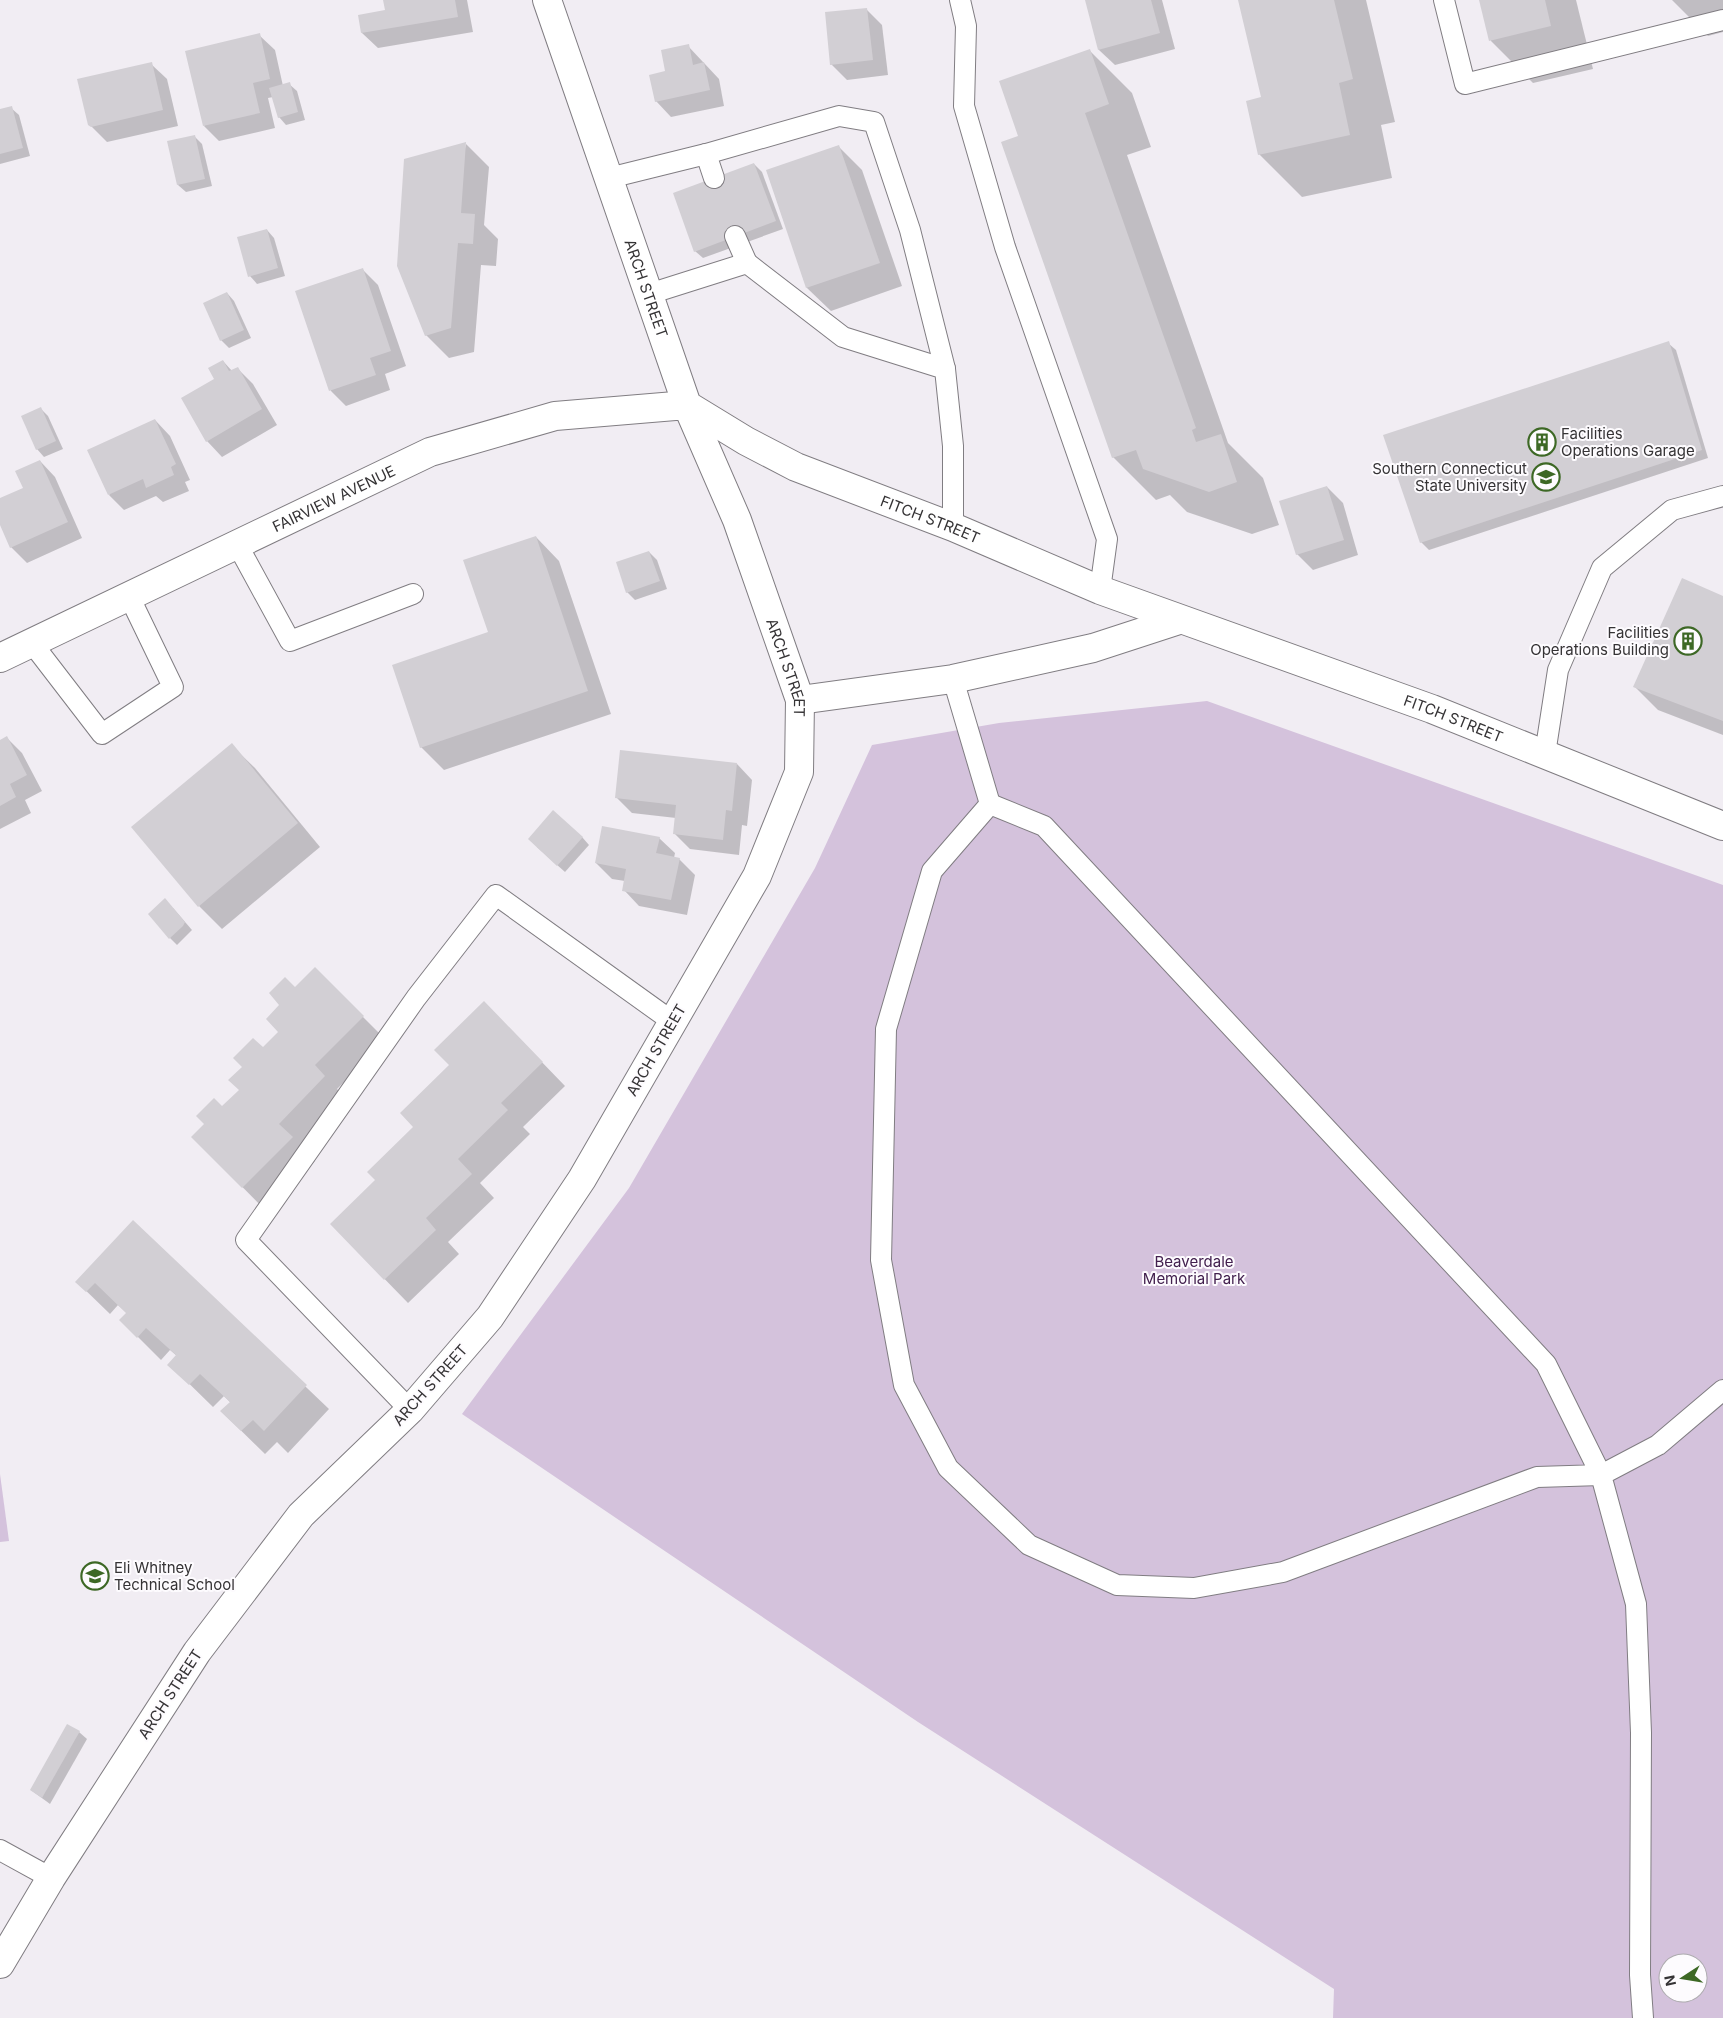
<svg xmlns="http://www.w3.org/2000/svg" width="1723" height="2018" viewBox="0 0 1723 2018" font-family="Inter,sans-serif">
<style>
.green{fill:#d4c2dc;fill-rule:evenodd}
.shadow{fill:#0003}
.building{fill:#d2cfd4}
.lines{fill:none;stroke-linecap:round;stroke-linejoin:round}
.service-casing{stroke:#807d82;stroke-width:22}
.tertiary-casing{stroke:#807d82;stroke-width:30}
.secondary-casing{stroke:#807d82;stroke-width:30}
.service{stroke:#fff;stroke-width:20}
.tertiary{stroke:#fff;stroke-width:28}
.secondary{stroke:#fff;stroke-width:28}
.labels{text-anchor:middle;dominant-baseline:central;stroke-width:4;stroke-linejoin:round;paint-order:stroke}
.street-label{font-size:15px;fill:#353335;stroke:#fdfbfe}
.poi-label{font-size:15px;fill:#353335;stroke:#fdfbfe;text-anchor:start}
.park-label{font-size:15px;fill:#42204e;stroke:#fdfbfe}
</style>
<rect width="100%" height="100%" fill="#f1edf3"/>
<g class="green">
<path d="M1207 701 1723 885V2018H1333L1334 1989 918 1722 462 1414 629 1188 815 868 872 745 999 723ZM1668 1963H1698V1993H1668Z"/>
<polygon points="0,1474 9,1541 0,1542"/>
</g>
<g class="shadow">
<polygon points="385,0 467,0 473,32 378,48 362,33 359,16 386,12"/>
<polygon points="1086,0 1162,0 1175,49 1115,65 1099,50"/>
<polygon points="1239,0 1366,0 1395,122 1381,125 1392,178 1302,197 1259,154 1262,98"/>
<polygon points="1480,0 1576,0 1593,69 1533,83 1491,41"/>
<polygon points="1672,0 1723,0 1723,32 1708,36"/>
<polygon points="866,9 882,25 888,75 847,80 831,64"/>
<polygon points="259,35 275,50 283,86 289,84 297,91 305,120 286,125 279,117 273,97 268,98 275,128 219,141 204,126"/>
<polygon points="688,46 719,79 724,106 671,117 656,101 666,72"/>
<polygon points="1089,50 1132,93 1151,147 1127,155 1228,443 1263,478 1279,525 1252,534 1187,512 1170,495 1156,500 1113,457 1019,137"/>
<polygon points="151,64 167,79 178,126 107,142 89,124"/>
<polygon points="11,108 19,115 30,156 0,164 0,110"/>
<polygon points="194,136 202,144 212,186 186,192 178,185"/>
<polygon points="466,144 489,167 484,225 498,239 496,266 481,265 474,352 449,358 426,335"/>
<polygon points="838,146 862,170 902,286 831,311 807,288 767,171"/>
<polygon points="754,164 762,172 783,229 703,258 695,251"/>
<polygon points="267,230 274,238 285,276 257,284 250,276"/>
<polygon points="362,269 378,285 406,366 385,374 390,390 346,406 331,391 296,292"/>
<polygon points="227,293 234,301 251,338 229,348 221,340 205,303"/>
<polygon points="1668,343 1676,350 1708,458 1429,550 1421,542"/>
<polygon points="223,361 232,371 237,368 253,384 277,425 222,457 207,441 216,380"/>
<polygon points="41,409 48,416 63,449 44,457 37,449"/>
<polygon points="155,420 170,436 190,480 185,482 189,491 163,502 156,496 124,510 109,495"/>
<polygon points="40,461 55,477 82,538 27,563 11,547 0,522 0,500 24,489"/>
<polygon points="1327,487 1343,503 1358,555 1313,570 1297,554"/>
<polygon points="536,537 559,561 611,714 444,770 421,747 489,633"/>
<polygon points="649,552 657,560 667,589 635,600 627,592"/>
<polygon points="1723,598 1723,735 1658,710 1634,686"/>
<polygon points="7,738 22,753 42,791 25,800 31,813 0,829 0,741"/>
<polygon points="231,745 255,768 320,847 222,929 199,906"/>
<polygon points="737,764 752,780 747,826 742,825 739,855 690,849 675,834 676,818 632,813 617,798"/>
<polygon points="582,837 589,845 565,872 537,847"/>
<polygon points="659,838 675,853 674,858 679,859 695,875 687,915 639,906 624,890 625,881 612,879 596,863"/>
<polygon points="173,908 192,930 177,945 170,938"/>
<polygon points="315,969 386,1040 337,1089 348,1100 301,1148 315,1161 266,1211 193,1137 240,1090 263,1049 280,1032 295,989"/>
<polygon points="507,1026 565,1086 523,1127 530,1134 480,1183 494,1198 448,1242 459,1254 408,1303 331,1224 377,1180 415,1127"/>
<polygon points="133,1222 329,1409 288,1453 277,1442 265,1454 221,1411 231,1403 224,1396 213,1407 169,1364 177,1356 170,1350 161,1360 121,1320 127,1313 118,1305 110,1314 77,1282"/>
<polygon points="79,1732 87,1739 50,1804 31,1790"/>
</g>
<g class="building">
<polygon points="383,0 455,0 458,17 361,33 358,15 385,10"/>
<polygon points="1085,0 1151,0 1160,33 1098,50"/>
<polygon points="1238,0 1334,0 1353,79 1339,83 1350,135 1258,155 1246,101 1261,97"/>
<polygon points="1479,0 1545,0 1551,26 1489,41"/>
<polygon points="867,8 873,60 830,65 825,12"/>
<polygon points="260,33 270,79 253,83 260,113 203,126 185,51"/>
<polygon points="689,44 693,65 704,62 710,90 655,102 649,75 665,71 661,50"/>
<polygon points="1090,49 1109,104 1085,113 1196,428 1192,430 1196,442 1221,434 1237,482 1209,492 1143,469 1136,450 1112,458 1001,142 1018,136 999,81"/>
<polygon points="152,62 163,110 91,127 88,125 77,79"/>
<polygon points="290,82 298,112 278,118 269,88"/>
<polygon points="12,106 23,148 0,154 0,109"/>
<polygon points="195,135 205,179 177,185 167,141"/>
<polygon points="466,142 461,213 475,214 473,244 458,243 451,328 425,336 397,266 404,159"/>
<polygon points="839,145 880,263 806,288 766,170"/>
<polygon points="754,163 776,221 694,252 673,193"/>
<polygon points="267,229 278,268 248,277 237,237"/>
<polygon points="363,268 391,351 370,358 376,375 329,391 295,291"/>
<polygon points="227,292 244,330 220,341 203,303"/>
<polygon points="1669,341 1702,450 1420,543 1383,435"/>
<polygon points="223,360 229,371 238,367 262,409 206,442 181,398 214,379 208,368"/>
<polygon points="41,407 56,441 36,450 21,416"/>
<polygon points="155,419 176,464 171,467 174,475 146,488 143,479 108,495 87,450"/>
<polygon points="40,460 68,522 10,548 0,525 0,498 23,488 15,471"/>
<polygon points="1327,486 1344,540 1296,555 1279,501"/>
<polygon points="536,536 588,691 420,748 392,665 488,632 463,560"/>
<polygon points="649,551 660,581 626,593 616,562"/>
<polygon points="1682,578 1723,596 1723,721 1633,687"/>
<polygon points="7,736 27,775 10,784 16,797 0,806 0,740"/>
<polygon points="232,743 298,823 198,907 131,827"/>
<polygon points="620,750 737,763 732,811 726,810 723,840 673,834 676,805 615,798"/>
<polygon points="553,810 583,837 557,866 528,839"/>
<polygon points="602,826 660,837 656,853 680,858 671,900 622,891 626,869 595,863"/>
<polygon points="165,898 185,922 183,926 169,939 148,914"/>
<polygon points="315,967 364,1016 315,1065 325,1076 279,1124 293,1137 242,1188 191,1137 204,1124 196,1116 214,1098 222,1106 239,1090 228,1080 242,1067 233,1058 253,1038 263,1047 278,1032 266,1019 279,1005 269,993 285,977 295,987"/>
<polygon points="484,1001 543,1062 501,1103 508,1110 458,1159 472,1174 426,1218 436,1230 384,1280 330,1224 375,1180 367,1172 413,1127 400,1113 449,1065 434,1050"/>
<polygon points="133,1220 307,1385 264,1431 253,1420 241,1431 220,1411 230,1402 200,1374 189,1385 167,1365 176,1355 146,1328 137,1338 119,1320 126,1313 95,1283 86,1292 75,1282"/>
<polygon points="67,1724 80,1731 42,1798 30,1790"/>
</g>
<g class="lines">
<g class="service-casing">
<g id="service">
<polyline points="960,0 966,26 964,106 1005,247 1107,539 1100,590"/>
<polyline points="1444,0 1465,84 1723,20"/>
<polyline points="706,154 714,178"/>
<polyline points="609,178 706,154 839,116 874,122 910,230 945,369"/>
<polyline points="735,236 747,263"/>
<polyline points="649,294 747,263 843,337 945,369 953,446 953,527"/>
<polyline points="237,544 290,641 413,594"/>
<polyline points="32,643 102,734 173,687 129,596"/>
<polyline points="953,679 990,804"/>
<polyline points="1545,754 1558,670 1602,568 1672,510 1723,496"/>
<polygon points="990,804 1044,826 1546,1364 1601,1475 1537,1477 1283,1572 1194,1588 1117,1585 1029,1545 948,1468 904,1385 881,1260 886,1029 932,871"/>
<polyline points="410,1410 246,1240 416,998 496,895 673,1022"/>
<polyline points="0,1850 51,1878"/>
<polyline points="1643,2018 1640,1975 1641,1733 1636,1604 1601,1475 1658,1445 1723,1390"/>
</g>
</g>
<g class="tertiary-casing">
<g id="tertiary">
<path id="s1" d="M0 658 430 452 555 416 687 405 737 520 800 700 799 772 757 876 582 1179 490 1317 410 1410 301 1515 197 1652 51 1878 0 1964"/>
<polyline points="800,700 953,679 1093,648 1179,620"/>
</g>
</g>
<g class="secondary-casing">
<g id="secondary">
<path id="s2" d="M547 0 687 405 746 441 796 467 953 527 1100 590 1432 709 1723 826"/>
</g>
</g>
<use href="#service" class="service"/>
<use href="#tertiary" class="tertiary"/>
<use href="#secondary" class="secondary"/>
</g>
<defs>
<g id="building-ring" transform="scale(1.4375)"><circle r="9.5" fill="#fdfbfe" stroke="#3d6825" stroke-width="1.5"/><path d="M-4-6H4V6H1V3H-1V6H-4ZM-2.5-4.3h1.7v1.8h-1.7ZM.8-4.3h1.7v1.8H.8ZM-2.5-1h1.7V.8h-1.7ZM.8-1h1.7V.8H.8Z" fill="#3d6825"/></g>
<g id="university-ring" transform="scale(1.4375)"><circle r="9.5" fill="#fdfbfe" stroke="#3d6825" stroke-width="1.5"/><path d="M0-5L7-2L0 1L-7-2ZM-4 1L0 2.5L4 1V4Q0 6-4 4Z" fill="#3d6825"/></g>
<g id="school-ring" transform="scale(1.4375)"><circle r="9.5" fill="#fdfbfe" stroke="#3d6825" stroke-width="1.5"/><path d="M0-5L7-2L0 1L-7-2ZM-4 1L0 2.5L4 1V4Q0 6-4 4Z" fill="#3d6825"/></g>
</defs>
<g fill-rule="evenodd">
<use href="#building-ring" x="1542" y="442"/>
<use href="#university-ring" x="1546" y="477"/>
<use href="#building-ring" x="1688" y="641"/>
<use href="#school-ring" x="95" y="1576"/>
</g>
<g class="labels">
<g class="street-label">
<text stroke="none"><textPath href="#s2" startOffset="305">ARCH STREET</textPath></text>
<text stroke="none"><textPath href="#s1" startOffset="370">FAIRVIEW AVENUE</textPath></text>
<text stroke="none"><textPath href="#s2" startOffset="698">FITCH STREET</textPath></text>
<text stroke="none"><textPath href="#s1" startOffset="1021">ARCH STREET</textPath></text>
<text stroke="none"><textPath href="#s2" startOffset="1258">FITCH STREET</textPath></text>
<text transform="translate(656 1050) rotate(-60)">ARCH STREET</text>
<text transform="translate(430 1385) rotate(-48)">ARCH STREET</text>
<text transform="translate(170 1694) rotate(-57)">ARCH STREET</text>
</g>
<g class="poi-label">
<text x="1561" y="433">Facilities<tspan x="1561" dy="17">Operations Garage</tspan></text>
<text x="1527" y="468" text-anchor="end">Southern Connecticut<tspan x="1527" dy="17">State University</tspan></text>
<text x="1669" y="632" text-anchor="end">Facilities<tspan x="1669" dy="17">Operations Building</tspan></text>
<text x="114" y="1567">Eli Whitney<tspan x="114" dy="17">Technical School</tspan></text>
</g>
<g class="park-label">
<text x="1194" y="1261">Beaverdale<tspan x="1194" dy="17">Memorial Park</tspan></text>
</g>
</g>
<g transform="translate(1683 1978) rotate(258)"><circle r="24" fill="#fdfbfe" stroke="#adabae"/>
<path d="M0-4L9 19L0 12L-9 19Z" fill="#3d6825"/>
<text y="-8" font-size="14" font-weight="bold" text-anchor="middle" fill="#353335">N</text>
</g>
</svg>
